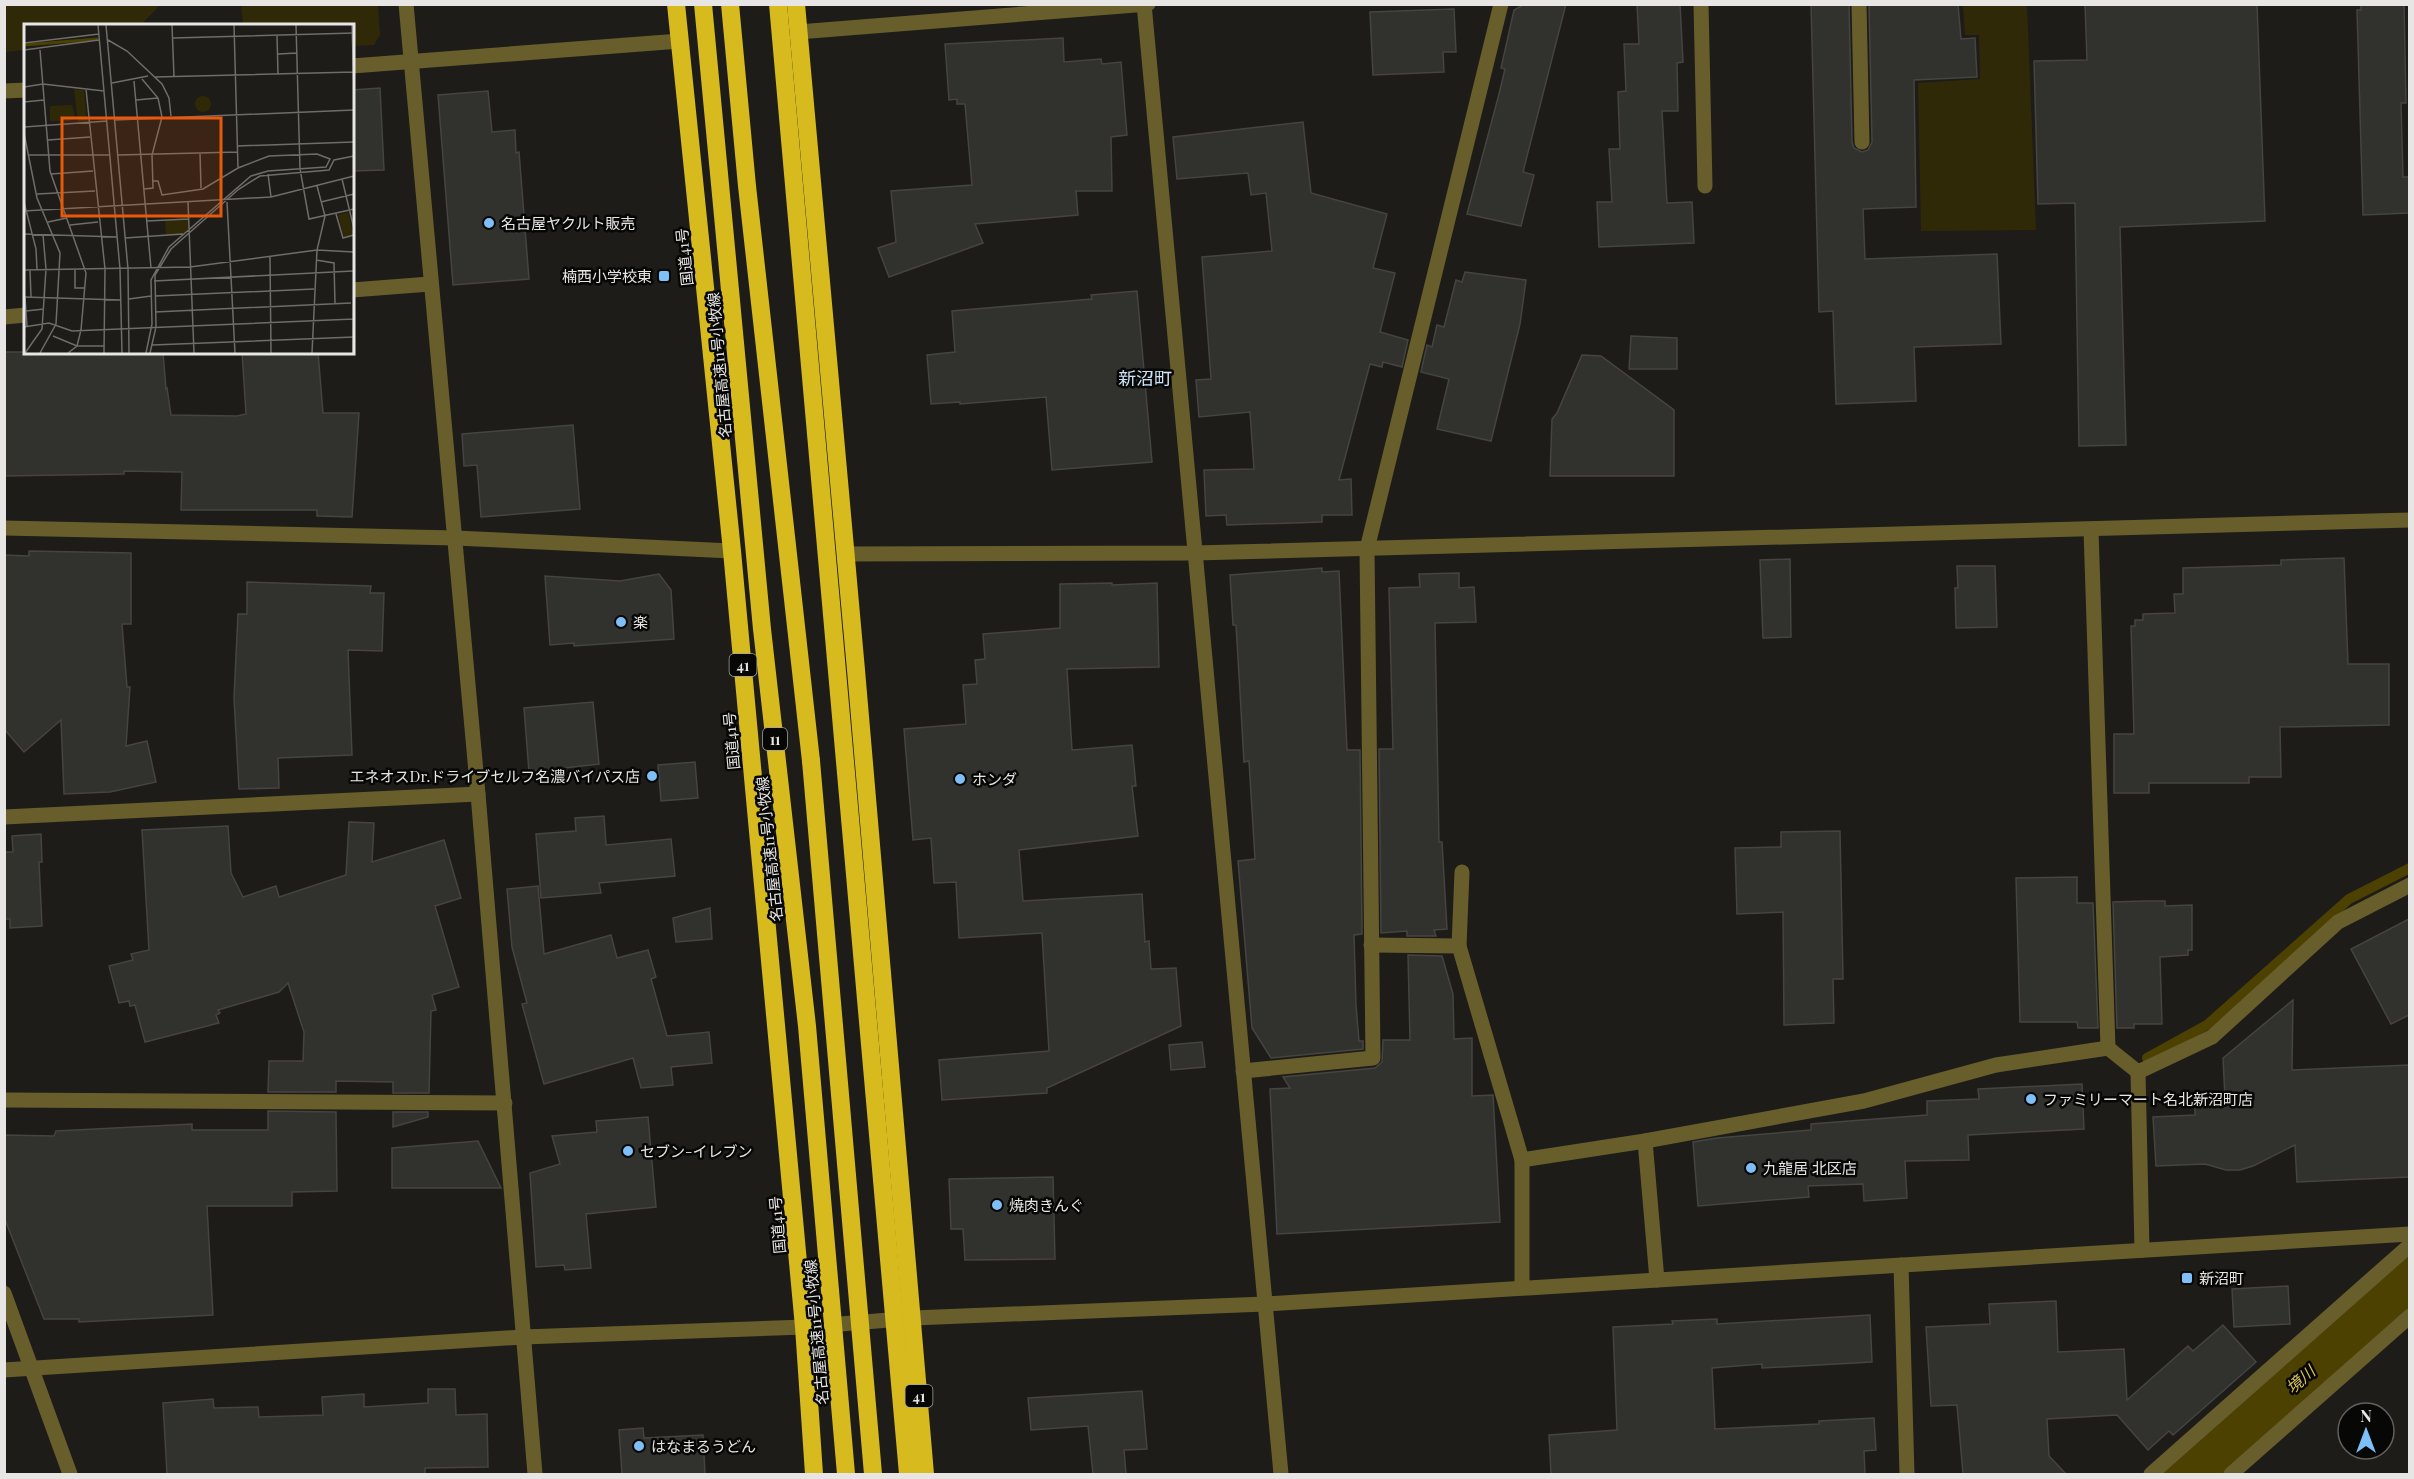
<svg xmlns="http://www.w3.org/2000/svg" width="2414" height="1479" viewBox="0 0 2414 1479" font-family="'Playfair Display','Noto Sans JP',serif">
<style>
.green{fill:#302908}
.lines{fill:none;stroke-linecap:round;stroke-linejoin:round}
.stream{stroke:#4c4100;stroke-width:10}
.river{stroke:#4c4100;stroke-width:60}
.building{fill:#31312d;stroke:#454440;stroke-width:1.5}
.minor{stroke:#685e2c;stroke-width:15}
.highway{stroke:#d6ba1e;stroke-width:18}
.highway-bridge{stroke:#d6ba1e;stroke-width:18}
.poi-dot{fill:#7ebef9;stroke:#070705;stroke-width:2}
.labels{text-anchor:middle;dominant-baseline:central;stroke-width:5;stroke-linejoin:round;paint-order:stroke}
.shield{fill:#070705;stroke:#a4a3a1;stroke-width:1.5}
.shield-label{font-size:14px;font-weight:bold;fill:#e7e6e4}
.poi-label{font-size:15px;fill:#e7e6e4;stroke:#070705;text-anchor:start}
.street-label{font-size:15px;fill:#e7e6e4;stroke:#070705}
.water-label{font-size:16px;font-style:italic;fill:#d9c35a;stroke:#070705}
.quarter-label{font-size:18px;fill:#cce3fa;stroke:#070705}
.inset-river{fill:none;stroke:#4c4100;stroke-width:3}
.inset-road{fill:none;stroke:#6e6d6a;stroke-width:1.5}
.view{fill:#e8590c;fill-opacity:0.15;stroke:#e8590c;stroke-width:3}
.inset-edge{fill:none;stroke:#e7e6e4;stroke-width:3}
</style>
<rect width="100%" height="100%" fill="#1d1c18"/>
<g class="green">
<polygon points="5,4 160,4 160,5 141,25 26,26 25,50 5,52"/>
<polygon points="241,5 378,5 380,35 374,45 353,46 352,26 243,25"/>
<polygon points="1963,5 2027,5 2036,230 1921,231 1918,83 1980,79 1979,35 1965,35"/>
</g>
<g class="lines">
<polyline class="stream" points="2147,1058 2207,1025 2349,899 2410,868"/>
<polyline class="river" points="2190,1474 2410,1283"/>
</g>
<g class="building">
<polygon points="1525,4 1566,4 1523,172 1534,175 1521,226 1467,214 1499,94 1505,69 1501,68 1514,10"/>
<polygon points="1637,4 1680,4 1683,62 1677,63 1678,111 1662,111 1667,203 1692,202 1694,243 1599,247 1597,202 1612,202 1609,149 1620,149 1618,92 1626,91 1624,44 1639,44"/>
<polygon points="1811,4 1849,4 1852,142 1854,148 1862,152 1868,150 1872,142 1869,4 1958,4 1961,39 1975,38 1977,77 1914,80 1916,207 1863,209 1865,259 1997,254 2001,344 1914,347 1916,401 1836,404 1833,311 1819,312"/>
<polygon points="2085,4 2257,4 2265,221 2120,227 2126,445 2079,446 2075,203 2038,204 2034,61 2087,60"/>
<polygon points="2361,4 2404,4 2406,103 2401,103 2403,177 2409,177 2409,213 2363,215 2357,10 2361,10"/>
<polygon points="1454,9 1456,52 1443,52 1444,72 1373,75 1370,12"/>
<polygon points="1063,38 1064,62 1101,59 1102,64 1121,62 1127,135 1111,137 1112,191 1076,191 1078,215 975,224 983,243 889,277 878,248 896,242 891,191 972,185 965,104 957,104 957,99 949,100 945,44"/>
<polygon points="380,88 384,170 352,171 352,90"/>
<polygon points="488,91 492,132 515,130 516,153 519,152 529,279 453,285 438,95"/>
<polygon points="1303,122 1311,193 1387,214 1373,268 1395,273 1380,332 1408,340 1402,367 1383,362 1382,367 1370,364 1339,480 1351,479 1352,515 1322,515 1322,522 1227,525 1226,515 1206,516 1204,470 1254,469 1250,412 1199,417 1196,380 1211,379 1202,257 1272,251 1266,193 1251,195 1248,173 1177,179 1173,137"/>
<polygon points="1465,272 1526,280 1520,324 1491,441 1437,429 1449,379 1421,372 1427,345 1432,347 1437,325 1444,327 1456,280 1462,282"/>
<polygon points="1137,291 1152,462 1052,470 1046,397 960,404 960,402 931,404 927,355 955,352 952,311 1092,299 1091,295"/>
<polygon points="1631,336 1677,338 1677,369 1629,369"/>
<polygon points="4,352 163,352 166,389 167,388 171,415 237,416 246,414 242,352 318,352 323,413 359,413 352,517 317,516 317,510 181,510 182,472 124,471 124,474 4,476"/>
<polygon points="1582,355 1601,356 1674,410 1674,476 1550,476 1552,419 1557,413"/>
<polygon points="573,425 580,509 481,517 477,465 464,466 462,434"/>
<polygon points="29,551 131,553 131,624 122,624 127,687 130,687 126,746 147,741 156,782 110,792 64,794 61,720 24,752 4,729 4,555 29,556"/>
<polygon points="2344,558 2348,664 2389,664 2389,725 2280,727 2281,777 2249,777 2249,783 2149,783 2149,793 2114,793 2114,734 2134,734 2131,626 2135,626 2135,620 2143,620 2143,614 2175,613 2174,594 2183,594 2183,568 2281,565 2281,560"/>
<polygon points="1790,559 1791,637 1763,638 1760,560"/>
<polygon points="1957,566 1995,566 1997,627 1956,628 1955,588 1958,588"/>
<polygon points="1322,568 1322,572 1339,571 1347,750 1360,750 1362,934 1354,935 1356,1005 1359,1041 1363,1041 1363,1049 1271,1058 1252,1028 1238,861 1255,859 1249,761 1244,762 1238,658 1236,625 1233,625 1230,575"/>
<polygon points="1459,573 1459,588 1474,587 1476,622 1435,623 1439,842 1442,842 1447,929 1434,930 1436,936 1407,936 1407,931 1381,933 1379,749 1393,749 1389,588 1420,587 1419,574"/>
<polygon points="659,574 671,590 674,639 574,646 574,643 550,645 545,576 620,581"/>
<polygon points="247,582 371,586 370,593 384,593 382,651 348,650 352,755 278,758 279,788 239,789 234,698 238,614 247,614"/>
<polygon points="1112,583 1112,585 1157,583 1159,667 1067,669 1072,750 1132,745 1136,786 1132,786 1138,836 1019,850 1023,901 1142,894 1145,942 1149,941 1151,969 1176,968 1181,1026 1047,1088 1047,1093 942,1100 939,1060 1049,1051 1042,933 959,938 956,882 934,883 931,838 913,840 904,729 966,724 963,685 977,684 975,660 985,659 983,634 1060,628 1060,584"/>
<polygon points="593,702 599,764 529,772 524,708"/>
<polygon points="695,762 698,798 661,801 658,765"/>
<polygon points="604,816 606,845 671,839 675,876 599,883 601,893 541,898 536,834 576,831 575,818"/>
<polygon points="349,822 374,823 372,862 444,840 461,898 435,906 459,987 432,995 436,1010 431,1011 429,1093 393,1093 393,1082 336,1081 336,1092 268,1092 269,1061 303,1061 304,1032 288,983 279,992 218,1010 220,1013 216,1015 219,1023 145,1042 135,1005 130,1006 129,1001 119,1003 109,966 133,960 131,954 149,950 142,830 228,826 231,873 243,897 276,886 279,897 346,875"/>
<polygon points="1840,831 1843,979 1833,979 1834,1023 1784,1025 1783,912 1737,914 1735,848 1781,847 1781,832"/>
<polygon points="41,834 42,862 39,862 42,926 10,928 10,919 4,919 4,852 13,852 12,836"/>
<polygon points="2077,877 2077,903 2093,903 2098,1028 2078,1028 2077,1022 2020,1022 2016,878"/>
<polygon points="538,886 544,954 611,935 617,958 648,950 656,977 651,979 667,1036 709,1032 712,1063 671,1067 673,1085 641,1088 633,1058 544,1084 522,1004 527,1003 512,947 507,889"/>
<polygon points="2144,901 2165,901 2165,906 2192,905 2192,950 2188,950 2188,955 2160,957 2162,1024 2134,1024 2134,1028 2117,1028 2113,902"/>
<polygon points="710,908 712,939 676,942 673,918"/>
<polygon points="2409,919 2409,1015 2391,1024 2351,949"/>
<polygon points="1408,955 1442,956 1453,994 1454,1039 1472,1038 1472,1096 1493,1095 1500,1222 1277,1234 1270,1089 1290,1088 1283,1077 1375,1068 1382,1062 1383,1040 1410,1040"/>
<polygon points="2293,1000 2292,1070 2409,1065 2409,1177 2297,1182 2295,1145 2253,1166 2240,1170 2226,1170 2205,1164 2156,1166 2153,1117 2195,1115 2195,1099 2225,1098 2223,1058"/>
<polygon points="1202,1042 1205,1067 1171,1070 1169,1045"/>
<polygon points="2082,1084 2084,1129 1968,1135 1969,1160 1905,1161 1907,1198 1864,1201 1863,1184 1808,1186 1809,1197 1698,1206 1693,1142 1717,1138 1811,1130 1811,1124 1927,1115 1927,1101 1979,1099 1978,1089"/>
<polygon points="268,1111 336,1112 337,1191 292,1192 292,1206 207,1206 213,1315 79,1322 79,1319 44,1319 4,1217 4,1135 54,1136 56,1131 192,1124 192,1130 268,1130"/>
<polygon points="393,1112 428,1112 428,1117 393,1127"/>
<polygon points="648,1117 656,1207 586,1214 591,1268 565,1270 564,1265 536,1267 530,1173 560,1164 552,1136 597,1132 596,1121"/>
<polygon points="478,1141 501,1188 392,1188 392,1148"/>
<polygon points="1053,1177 1055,1259 965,1260 963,1229 951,1229 949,1179"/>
<polygon points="2288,1286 2290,1324 2234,1327 2232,1289"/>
<polygon points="2056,1301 2058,1352 2124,1349 2127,1400 2188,1346 2193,1351 2223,1325 2256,1362 2173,1435 2169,1431 2148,1450 2117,1415 2047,1419 2049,1456 2066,1474 1963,1474 1957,1405 1931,1406 1926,1327 1990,1324 1989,1304"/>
<polygon points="1870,1315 1872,1362 1762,1368 1762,1364 1712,1368 1715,1429 1819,1424 1819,1421 1874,1418 1876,1450 1864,1451 1865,1474 1551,1474 1549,1435 1617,1430 1613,1327 1673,1324 1672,1321 1717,1319 1717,1324"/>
<polygon points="428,1389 455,1389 456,1415 487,1414 488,1467 425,1468 425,1474 167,1474 163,1403 213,1399 214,1408 258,1407 259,1417 323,1415 322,1397 364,1394 364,1407 428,1403"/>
<polygon points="1142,1391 1147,1449 1124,1450 1126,1474 1093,1474 1088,1426 1031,1430 1028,1398"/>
<polygon points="643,1428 644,1438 703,1435 705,1474 622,1474 619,1430"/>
</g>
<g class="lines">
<g class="minor">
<polyline points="406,4 478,794 535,1474"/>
<polyline points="1144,4 1281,1474"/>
<polyline points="1701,4 1705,186"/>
<polyline points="1859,4 1862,142"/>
<polyline points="798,32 1148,4"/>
<polyline points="352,66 680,41"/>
<polyline points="4,91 26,90"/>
<polyline points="352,290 430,284"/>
<polyline points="4,317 26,315"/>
<polyline points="4,528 455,538 732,551"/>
<polyline points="2091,530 2108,1048"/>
<polyline points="845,554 1194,553 2410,520"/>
<polyline points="4,817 478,794"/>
<polyline points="1371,945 1459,946 1522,1160 1645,1141 1864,1101 1996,1065 2108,1048 2138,1072 2212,1037 2338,922 2410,885"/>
<polyline points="1459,946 1462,872"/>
<polyline points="1243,1071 1373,1058 1367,549 1501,4"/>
<polyline points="2138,1072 2142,1250"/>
<polyline points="4,1100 505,1103"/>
<polyline points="1645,1141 1657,1280"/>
<polyline points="1522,1160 1522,1288"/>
<polyline points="1901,1265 1907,1474"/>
<polyline points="4,1293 70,1474"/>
<polyline points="4,1370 523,1337 804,1327 913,1318 1265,1304 2410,1234"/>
<polyline points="2151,1474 2410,1245"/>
<polyline points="2231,1474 2410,1316"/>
</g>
<g class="highway">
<polyline points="676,4 732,551 804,1327 814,1474"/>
<polyline points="730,4 747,186 811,761"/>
<polyline points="796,4 856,670 925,1474"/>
</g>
<g class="highway-bridge">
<polyline points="703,4 762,629 807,1026 846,1474"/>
<polyline points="778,4 908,1474"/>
<polyline points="811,761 873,1474"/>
</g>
</g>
<g class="poi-dot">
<circle cx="489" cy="223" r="6"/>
<rect x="658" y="270" width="12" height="12" rx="3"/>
<circle cx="621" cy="622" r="6"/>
<circle cx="652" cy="776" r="6"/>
<circle cx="960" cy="779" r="6"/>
<circle cx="2031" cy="1099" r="6"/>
<circle cx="628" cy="1151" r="6"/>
<circle cx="1751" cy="1168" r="6"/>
<circle cx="997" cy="1205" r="6"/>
<rect x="2181" y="1272" width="12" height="12" rx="3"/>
<circle cx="639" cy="1446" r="6"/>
</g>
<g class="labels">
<g class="shield">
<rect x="729.5" y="654" width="27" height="22" rx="4.5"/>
<rect x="763" y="728" width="24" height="22" rx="4.5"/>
<rect x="905.5" y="1385" width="27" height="22" rx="4.5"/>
</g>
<g class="shield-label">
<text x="743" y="665">41</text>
<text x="775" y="739">11</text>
<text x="919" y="1396">41</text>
</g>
<g class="poi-label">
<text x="501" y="223">名古屋ヤクルト販売</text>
<text x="652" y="276" text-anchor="end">楠西小学校東</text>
<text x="633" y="622">楽</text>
<text x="640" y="776" text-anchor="end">エネオスDr.ドライブセルフ名濃バイパス店</text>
<text x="972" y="779">ホンダ</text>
<text x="2043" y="1099">ファミリーマート名北新沼町店</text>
<text x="640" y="1151">セブン-イレブン</text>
<text x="1763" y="1168">九龍居 北区店</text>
<text x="1009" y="1205">焼肉きんぐ</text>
<text x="2199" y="1278">新沼町</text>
<text x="651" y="1446">はなまるうどん</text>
</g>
<g class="street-label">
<text transform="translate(684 257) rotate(-96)">国道41号</text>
<text transform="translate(719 365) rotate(-95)">名古屋高速11号小牧線</text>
<text transform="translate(731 741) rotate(-95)">国道41号</text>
<text transform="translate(769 849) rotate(-96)">名古屋高速11号小牧線</text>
<text transform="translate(777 1225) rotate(-95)">国道41号</text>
<text transform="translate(816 1332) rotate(-95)">名古屋高速11号小牧線</text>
</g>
<g class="water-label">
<text transform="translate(2300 1379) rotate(-41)">境川</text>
</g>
<g class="quarter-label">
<text x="1145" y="378">新沼町</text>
</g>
</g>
<g transform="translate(24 24)">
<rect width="330" height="330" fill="#1d1c18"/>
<path d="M50 65 60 66 63 97 54 98ZM171 80a8 8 0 1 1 16 0a8 8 0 1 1-16 0ZM48 81 51 92 46 97H26V82ZM324 188 330 211 320 213 314 191ZM164 195 165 205 159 210 142 211 141 196Z" fill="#302908"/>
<path class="inset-river" d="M0 21 74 15"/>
<path class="inset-road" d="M74 1 96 245 98 329M82 1 104 245 105 329M148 1 150 53M210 1 214 144M272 1 276 145 285 195 330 185M328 1 330 68M253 11 254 50M149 14 330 9M84 16 103 27 138 60 145 74 147 92M0 19 75 10M0 26 75 16M16 26 26 147 62 249 57 306 53 322 44 329M254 30 273 29M131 53 330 48M118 55 134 74 138 93 128 131 129 164 120 165M110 57 127 244M88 59 124 52M0 63 19 60 80 67M62 65 81 245 80 329M112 76 134 74M0 78 20 76M91 96 330 86M0 103 83 97M0 109 13 174 36 229 32 300 16 329M24 116 66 113M213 122 330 118M176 129 177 164M5 131H85M94 131 214 128M27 150 69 147M244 150 247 173M318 155 330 205M13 170 71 167M0 178 12 225 13 245M164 178 170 329M203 178 211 329M297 178 330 170M0 187 247 173 330 152M312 190 319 214 330 211M123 197 164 195M24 198 43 194M46 201 74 198M0 210 93 213M101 214 159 210M246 233 247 329M292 236 310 239 311 280M51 245V264H61M0 246 166 243 293 226 330 228M6 246 7 273M130 257 329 247M131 272 290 265M0 273 97 276M1 273 3 302M105 275 127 272M2 287 20 285M131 288 327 279M0 303 25 299 48 307 330 295M29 312 53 322H80M128 321 330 313M1 329 18 305 22 245 19 211M122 329 128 300 127 256 145 223 227 152 244 147 302 143 306 135 293 130 245 132 214 144 179 165 138 171 134 157H129M126 329 132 303 131 251 147 225 215 165 236 152 305 146 310 136 330 132M288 329 293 226 301 192 293 162M329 329 330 232"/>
<path class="view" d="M38 94H197V192H38Z"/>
<rect width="330" height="330" class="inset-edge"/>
</g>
<rect width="2414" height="1479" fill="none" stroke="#e7e6e4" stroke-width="12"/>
<g transform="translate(2366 1431)"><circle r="28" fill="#070705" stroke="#61605e" stroke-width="1.5"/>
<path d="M0-4.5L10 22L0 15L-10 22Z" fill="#7ebef9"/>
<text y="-9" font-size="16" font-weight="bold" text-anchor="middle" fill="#e7e6e4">N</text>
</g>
</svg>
